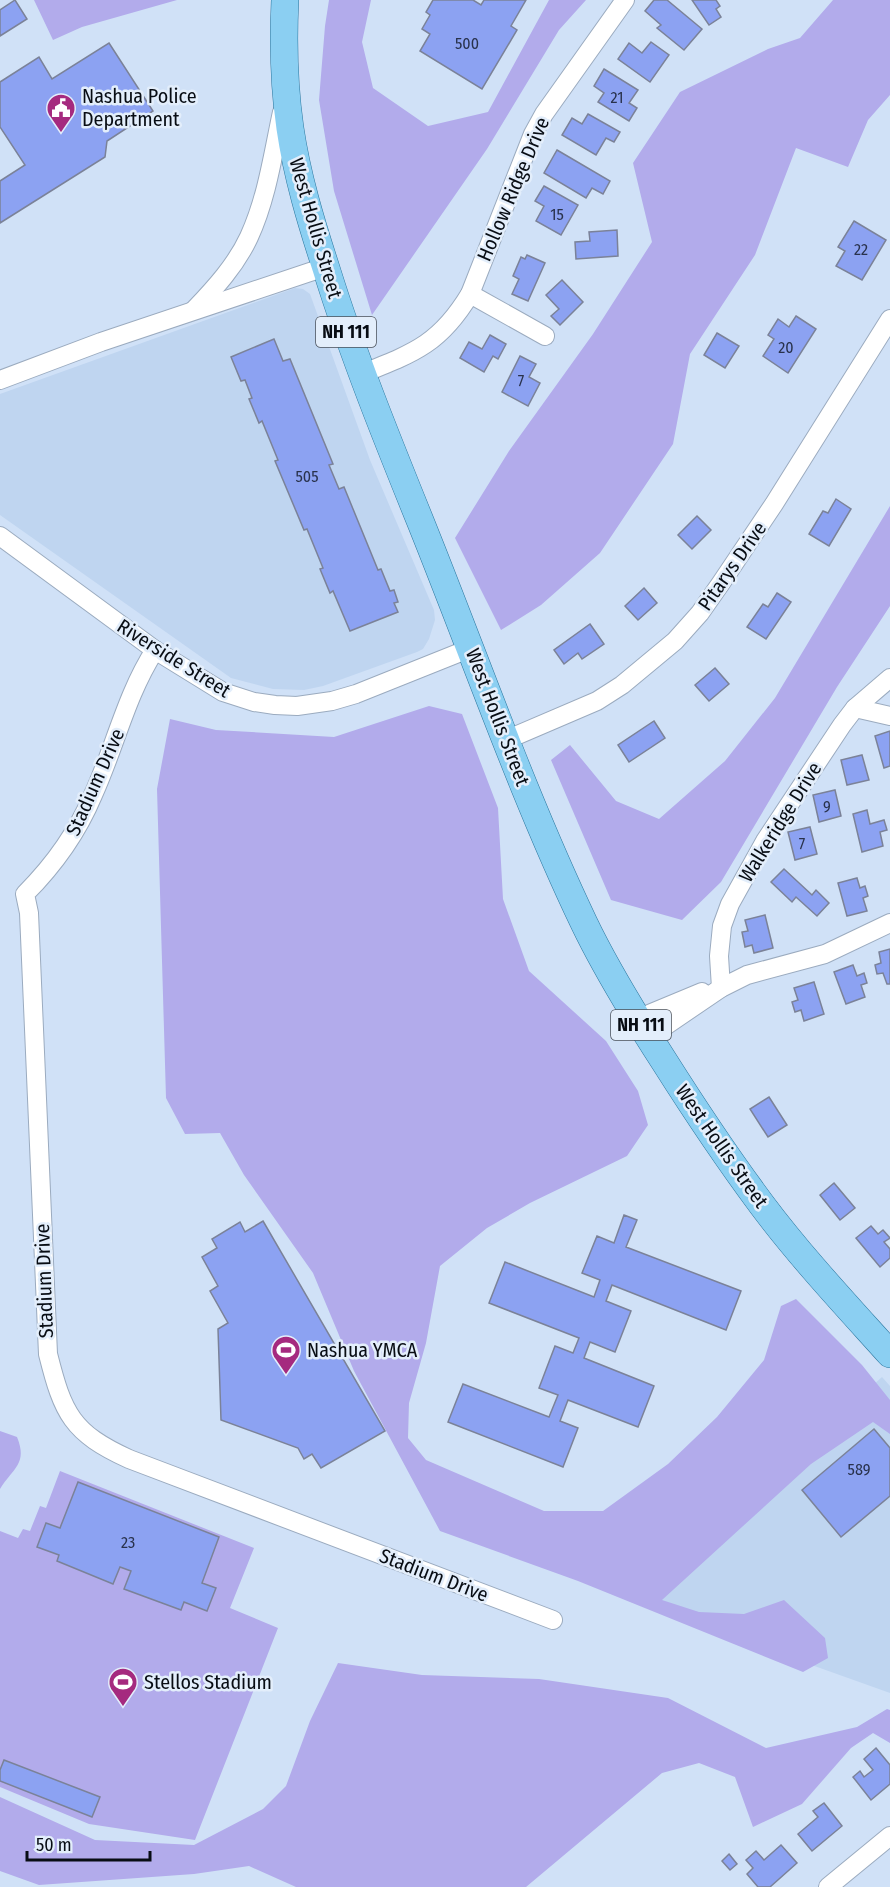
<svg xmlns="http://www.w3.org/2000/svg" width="890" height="1887" viewBox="0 0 890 1887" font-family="'Fira Sans Condensed',sans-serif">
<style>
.built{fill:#bfd5f0}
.green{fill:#b2abeb}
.building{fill:#8ca2f2;stroke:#7b8298;stroke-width:1.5}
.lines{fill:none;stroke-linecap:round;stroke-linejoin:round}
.street-casing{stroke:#9babbf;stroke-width:20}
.primary-casing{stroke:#2a769e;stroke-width:28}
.street{stroke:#fff;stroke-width:18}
.primary{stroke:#8bcff2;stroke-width:27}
.labels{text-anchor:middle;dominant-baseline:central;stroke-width:5;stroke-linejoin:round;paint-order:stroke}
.number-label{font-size:16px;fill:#29324c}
.shield{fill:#e3eefb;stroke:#4a5059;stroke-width:1.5}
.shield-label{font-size:18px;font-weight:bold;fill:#080d14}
.poi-label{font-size:20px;fill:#080d14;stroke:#e3eefb;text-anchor:start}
.street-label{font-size:20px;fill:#080d14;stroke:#e3eefb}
</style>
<rect width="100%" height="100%" fill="#d0e1f7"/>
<g class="built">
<polygon points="295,288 303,289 310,294 370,460 434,610 435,620 429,639 423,649 417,652 323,686 304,690 273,689 231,678 0,515 0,394"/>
<polygon points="882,1377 890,1386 890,1693 633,1601"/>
</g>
<g class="green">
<polygon points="34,0 177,0 82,27 53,40"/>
<polygon points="329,0 371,0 362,42 373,88 428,126 488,112 549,0 586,0 559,30 487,149 372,315 334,191 319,100 325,26"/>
<polygon points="833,0 890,0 890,95 868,120 848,167 796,148 755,255 690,354 673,444 600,553 541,605 501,630 455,538 509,451 593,334 652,242 633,163 680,92 768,49 800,38"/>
<polygon points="890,506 890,606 837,687 721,882 682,920 611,900 551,760 570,745 616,801 659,819 725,761 775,698"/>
<polygon points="429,706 462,714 498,808 503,899 529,971 606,1041 638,1091 648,1125 627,1156 530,1203 487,1228 440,1266 426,1343 409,1403 408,1438 426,1460 544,1511 603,1511 668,1464 717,1417 764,1360 781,1306 796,1299 862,1365 890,1400 890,1434 873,1422 811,1464 662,1600 699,1612 744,1614 784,1600 825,1638 828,1658 803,1672 578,1581 440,1531 354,1371 313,1273 244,1175 220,1133 185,1134 166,1098 157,789 170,719 216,730 334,737"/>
<path d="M0 1431 17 1437C28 1464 13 1468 0 1489Z"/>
<polygon points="60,1471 254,1548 230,1608 278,1628 195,1840 89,1824 0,1787 0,1531 18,1538 23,1529 30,1531 40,1506 46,1508"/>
<polygon points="338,1663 422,1675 539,1679 668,1698 766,1748 857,1727 887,1709 890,1710 890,1743 873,1733 851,1748 802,1804 753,1827 735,1777 699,1763 662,1773 526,1887 296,1887 249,1866 194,1874 39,1885 0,1871 0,1797 95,1840 194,1845 263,1809 286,1786 310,1721"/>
</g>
<g class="building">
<polygon points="15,0 27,19 0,36 0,10"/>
<polygon points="433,0 473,0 481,5 484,0 526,0 511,26 517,30 482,89 420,51 430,34 422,29 430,15 426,12"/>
<polygon points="654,0 667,0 702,29 684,50 657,28 661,25 645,11"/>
<polygon points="692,0 716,0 720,6 716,9 721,17 709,25"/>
<polygon points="651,42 669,55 650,82 618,59 629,43 642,53"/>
<polygon points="109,43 153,111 107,141 105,157 0,223 0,181 25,165 0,127 0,82 39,57 52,79"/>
<polygon points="604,69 638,90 629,103 637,108 629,121 598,102 604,93 594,86"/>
<polygon points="588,114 620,132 614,142 606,138 596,155 562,135 572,118 582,124"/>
<polygon points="557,150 610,181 603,194 592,188 586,198 544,173"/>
<polygon points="544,186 578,205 561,235 536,221 544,206 535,201"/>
<polygon points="854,221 886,240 862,280 836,266 845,251 838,247"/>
<polygon points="617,230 618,256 576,259 575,242 590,241 589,232"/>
<polygon points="527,255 545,263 528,301 512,294 519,279 513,276 521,257 525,259"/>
<polygon points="562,280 583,302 560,325 551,316 559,309 546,295"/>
<polygon points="796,316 816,329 788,373 763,356 774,339 768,335 778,319 789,327"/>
<polygon points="717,333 739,346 725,368 704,355"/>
<polygon points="490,335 506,344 498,359 493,356 484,372 460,358 469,342 482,349"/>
<polygon points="274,339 283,361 290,359 333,464 329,465 339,489 344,487 378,570 381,569 390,591 394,590 398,602 394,603 398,612 350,631 333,591 330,593 320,569 323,568 307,529 304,530 275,461 278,460 262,421 259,423 249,399 252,398 245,380 241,381 231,357"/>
<polygon points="520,356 536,364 529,377 540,383 528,406 502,392"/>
<polygon points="836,499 851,509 829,546 809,534 823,511 828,513"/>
<polygon points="697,516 711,530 692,549 678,535"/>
<polygon points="644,588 657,603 638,620 625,606"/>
<polygon points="777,593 791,602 766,639 747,627 763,604 768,607"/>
<polygon points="590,624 604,644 582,659 578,653 564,664 554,650"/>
<polygon points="715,668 729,684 709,701 695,685"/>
<polygon points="654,721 665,738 629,762 618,745"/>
<polygon points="890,731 890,766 884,768 875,736"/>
<polygon points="862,755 869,780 847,785 841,760"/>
<polygon points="835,790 841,816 819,822 813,795"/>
<polygon points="867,810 870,824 884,820 887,830 880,832 883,846 862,852 853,814"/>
<polygon points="810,827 817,854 795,860 788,832"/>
<polygon points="784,869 812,895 816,890 829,903 817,916 796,897 792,902 771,882"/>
<polygon points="857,878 860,888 865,886 868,896 863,898 867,911 847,916 838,883"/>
<polygon points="765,915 773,948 754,953 752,945 745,947 742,932 748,931 745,920"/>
<polygon points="890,949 890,984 887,984 883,973 877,974 875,965 881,963 879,952"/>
<polygon points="853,965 857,976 864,973 867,983 861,985 865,997 846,1004 834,972"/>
<polygon points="814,982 824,1014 804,1021 801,1010 795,1012 792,1002 798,1000 794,988"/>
<polygon points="769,1097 787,1125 768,1137 750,1109"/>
<polygon points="834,1183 855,1208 840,1220 820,1195"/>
<polygon points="624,1215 637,1220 626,1247 741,1291 726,1330 612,1285 606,1301 631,1311 615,1352 590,1342 584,1358 654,1386 638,1427 568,1400 560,1421 578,1428 563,1467 448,1422 463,1384 549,1417 558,1395 539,1388 555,1346 573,1353 579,1338 489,1303 505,1262 594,1297 600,1280 582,1273 597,1236 614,1243"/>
<polygon points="263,1221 385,1431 321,1468 312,1454 304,1459 298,1448 221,1420 218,1329 228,1323 210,1291 218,1286 202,1257 217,1248 212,1239 240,1222 245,1232"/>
<polygon points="871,1226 878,1234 883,1230 890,1238 884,1242 890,1249 890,1258 880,1267 856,1238"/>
<polygon points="874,1429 890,1448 890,1496 841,1537 802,1490"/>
<polygon points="78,1482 219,1537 202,1583 216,1588 207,1611 184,1602 181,1610 124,1589 131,1571 120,1567 113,1584 57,1561 59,1555 37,1547 46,1523 60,1528"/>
<polygon points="876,1748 890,1765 890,1784 871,1800 853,1777 860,1771 864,1777 873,1770 864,1759"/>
<polygon points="4,1760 100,1797 92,1817 0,1781 0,1770"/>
<polygon points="824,1803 842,1826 812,1851 798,1834 818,1817 813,1811"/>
<polygon points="781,1845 797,1863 770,1887 758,1887 747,1874 753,1868 746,1860 756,1851 764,1860"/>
<polygon points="729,1854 737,1864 730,1870 722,1861"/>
</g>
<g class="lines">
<g class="street-casing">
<g id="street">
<polyline points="470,294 545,336"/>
<path d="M194 310C215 288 236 265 249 237 267 198 273 154 282 112"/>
<path d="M361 374C414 353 440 344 470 294L533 134 544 114 625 0"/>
<polyline points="0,380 101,342 325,267"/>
<polyline points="0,536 155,650 223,692 254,702 275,705 297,706 332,701 356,694 471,648"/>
<path d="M155 650C126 695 115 747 93 795 77 833 54 865 25 894L29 913 48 1354C63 1414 72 1433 129 1459L553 1620"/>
<polyline points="855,708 890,716"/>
<polyline points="506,740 597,701 622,685 675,641 700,613 721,583 774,504 890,319"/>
<polyline points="721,988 719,956 722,926 730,904 765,841 842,725 855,708 890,678"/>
<polyline points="637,1019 702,992"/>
<polyline points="649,1037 721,988 747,975 825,954 890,923"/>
<polyline points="828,1887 890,1836"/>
</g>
</g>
<g class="primary-casing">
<path id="primary" d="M285 0C283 43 284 86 290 128 297 176 311 222 326 268 353 355 387 439 421 523 475 657 522 793 584 923 607 971 635 1016 664 1061 695 1110 727 1158 762 1205 801 1257 846 1305 890 1354"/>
</g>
<use href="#street" class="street"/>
<use href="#primary" class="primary"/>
</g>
<defs>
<g id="civic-pin" transform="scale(1.5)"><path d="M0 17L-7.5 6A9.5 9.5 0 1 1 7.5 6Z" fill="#a52a7f" stroke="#e3eefb"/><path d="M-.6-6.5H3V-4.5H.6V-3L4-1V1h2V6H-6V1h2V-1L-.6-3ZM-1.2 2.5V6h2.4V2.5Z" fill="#fff"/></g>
<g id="stadium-pin" transform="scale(1.5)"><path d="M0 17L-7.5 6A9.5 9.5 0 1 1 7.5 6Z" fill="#a52a7f" stroke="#e3eefb"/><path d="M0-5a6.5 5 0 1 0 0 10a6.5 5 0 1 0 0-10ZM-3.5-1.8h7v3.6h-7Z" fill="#fff"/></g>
</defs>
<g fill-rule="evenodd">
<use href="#civic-pin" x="61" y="108"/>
<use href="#stadium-pin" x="286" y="1350"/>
<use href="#stadium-pin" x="123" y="1682"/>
</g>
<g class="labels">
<g class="number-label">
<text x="467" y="43">500</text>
<text x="617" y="97">21</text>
<text x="557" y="214">15</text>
<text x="861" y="249">22</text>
<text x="786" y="347">20</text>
<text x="521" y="380">7</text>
<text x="307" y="476">505</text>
<text x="827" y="806">9</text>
<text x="802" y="843">7</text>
<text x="859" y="1469">589</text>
<text x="128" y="1542">23</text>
</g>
<g class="shield">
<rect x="316" y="317" width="60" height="30" rx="4.5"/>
<rect x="611" y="1010" width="60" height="30" rx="4.5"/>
</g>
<g class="shield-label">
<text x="346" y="332">NH 111</text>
<text x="641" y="1025">NH 111</text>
</g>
<g class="poi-label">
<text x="82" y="96">Nashua Police<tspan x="82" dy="23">Department</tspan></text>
<text x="307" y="1350">Nashua YMCA</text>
<text x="144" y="1682">Stellos Stadium</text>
</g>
<g class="street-label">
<text transform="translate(513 189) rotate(-67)">Hollow Ridge Drive</text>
<text transform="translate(316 228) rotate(74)">West Hollis Street</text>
<text transform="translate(732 566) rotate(-55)">Pitarys Drive</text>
<text transform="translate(174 658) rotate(32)">Riverside Street</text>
<text transform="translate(498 717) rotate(69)">West Hollis Street</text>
<text transform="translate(95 782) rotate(-66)">Stadium Drive</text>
<text transform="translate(780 822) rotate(-58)">Walkeridge Drive</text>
<text transform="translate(722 1146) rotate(55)">West Hollis Street</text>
<text transform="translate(44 1281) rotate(-92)">Stadium Drive</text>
<text transform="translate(434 1575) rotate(21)">Stadium Drive</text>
</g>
</g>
<path d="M27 1851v9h123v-9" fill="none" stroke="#080d14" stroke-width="3"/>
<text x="36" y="1851" font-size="18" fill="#080d14" stroke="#e3eefb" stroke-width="4.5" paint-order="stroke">50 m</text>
</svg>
